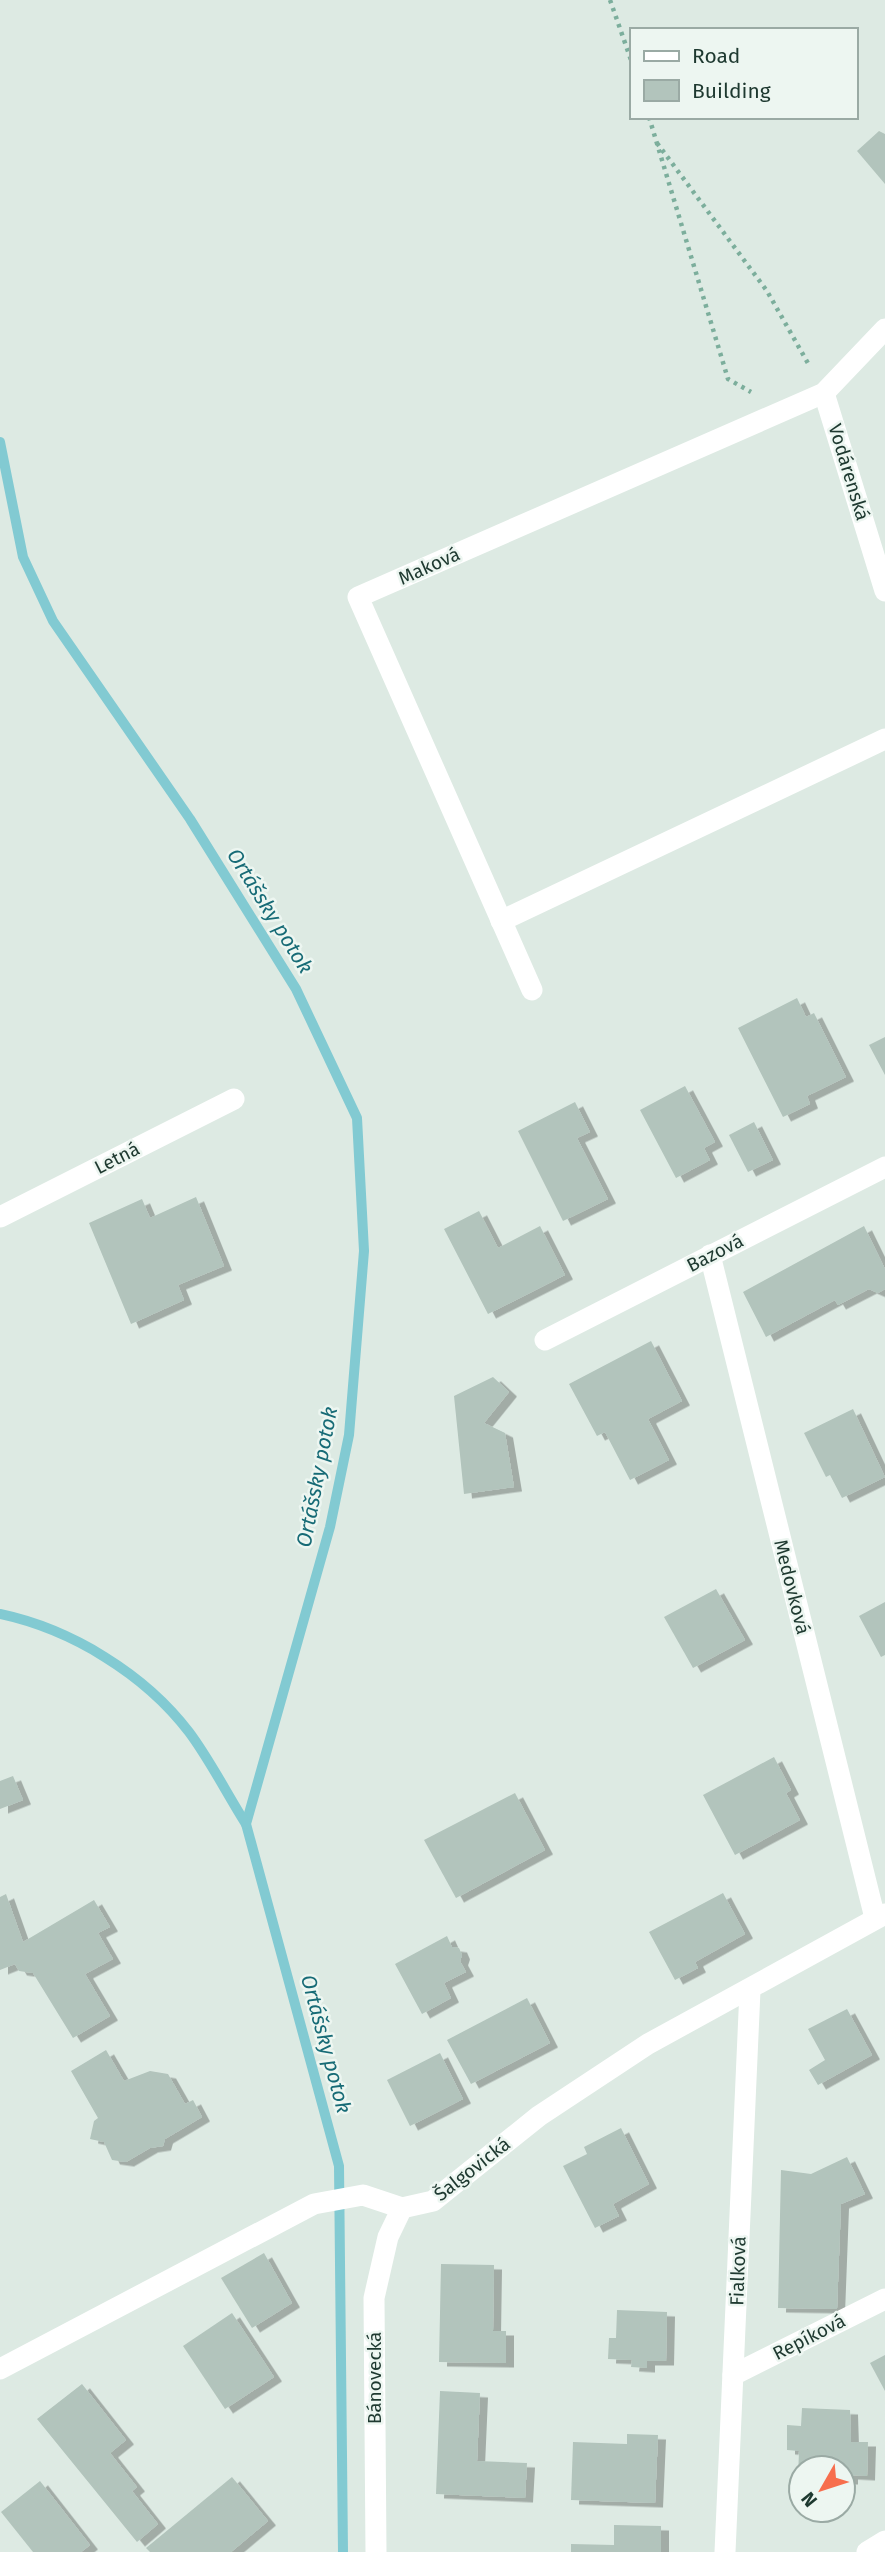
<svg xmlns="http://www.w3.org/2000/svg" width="885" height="2552" viewBox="0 0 885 2552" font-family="'Fira Sans',sans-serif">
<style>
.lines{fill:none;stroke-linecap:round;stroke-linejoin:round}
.stream{stroke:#82cad2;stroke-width:10}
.building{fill:#b2c4bc;filter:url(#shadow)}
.path{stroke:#7cae9c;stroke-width:4.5;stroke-dasharray:3.5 5;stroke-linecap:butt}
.street{stroke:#fff;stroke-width:21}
.labels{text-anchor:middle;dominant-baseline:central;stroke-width:5;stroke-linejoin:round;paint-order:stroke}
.street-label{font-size:19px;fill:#1e3930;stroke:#edf6f1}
.water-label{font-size:21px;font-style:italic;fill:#176b76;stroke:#edf6f1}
</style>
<defs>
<filter id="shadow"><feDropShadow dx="8" dy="4.5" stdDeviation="0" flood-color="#0004"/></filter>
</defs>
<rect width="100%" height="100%" fill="#ddeae3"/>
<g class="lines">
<g class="stream">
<polyline points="0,442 23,557 53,621 190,819 296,989 357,1118 364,1251 349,1435 330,1527 246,1824 339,2166 343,2552"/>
<path d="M0 1614C71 1629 145 1674 189 1732 210 1760 227 1794 246 1824"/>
</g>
</g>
<g class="building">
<polygon points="879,131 885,134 885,184 857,151"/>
<polygon points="797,998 806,1017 814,1013 846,1077 807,1096 810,1104 783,1117 738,1028"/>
<polygon points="885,1037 885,1075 869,1045"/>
<polygon points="685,1086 715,1142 704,1148 710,1160 676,1178 640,1110"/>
<polygon points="575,1102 590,1132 577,1138 608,1199 563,1221 518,1131"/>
<polygon points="754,1122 773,1160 748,1172 729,1135"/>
<polygon points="196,1197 224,1266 178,1285 184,1300 131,1324 89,1223 142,1199 150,1218"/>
<polygon points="479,1211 498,1248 540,1226 565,1275 488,1314 444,1229"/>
<polygon points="864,1226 885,1269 885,1289 878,1293 869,1289 838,1305 835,1300 766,1337 743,1292"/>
<polygon points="651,1341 682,1401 648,1419 669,1460 630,1480 605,1432 597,1436 569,1384"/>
<polygon points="493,1377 509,1392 484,1423 505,1433 514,1487 464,1494 454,1396"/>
<polygon points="853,1409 885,1477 842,1498 830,1475 826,1477 804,1433"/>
<polygon points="716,1589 745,1640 693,1668 664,1617"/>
<polygon points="885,1602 885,1655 881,1657 859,1616"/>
<polygon points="774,1757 791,1790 786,1793 800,1820 735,1855 703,1795"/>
<polygon points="13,1776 23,1800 0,1809 0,1781"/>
<polygon points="515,1793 545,1850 456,1898 424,1840"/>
<polygon points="723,1893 745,1934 695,1962 698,1968 675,1980 649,1932"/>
<polygon points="6,1894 23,1942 94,1900 110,1927 98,1933 113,1959 85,1974 110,2016 73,2038 33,1973 19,1971 15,1964 0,1970 0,1897"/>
<polygon points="447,1936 452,1947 459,1948 462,1955 460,1961 466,1972 444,1983 451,1998 422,2014 395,1964"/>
<polygon points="527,1998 550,2043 471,2084 447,2040"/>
<polygon points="847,2009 872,2055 818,2085 809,2070 825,2060 808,2029"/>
<polygon points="106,2050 124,2081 150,2071 168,2074 185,2104 193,2100 202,2117 165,2139 163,2146 150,2148 126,2162 112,2160 104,2142 90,2139 94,2121 98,2118 71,2071"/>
<polygon points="440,2053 463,2099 410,2126 387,2080"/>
<polygon points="621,2128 649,2184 613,2204 619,2216 595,2228 563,2166 587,2154 584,2147"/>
<polygon points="847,2157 865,2194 841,2204 837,2309 778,2308 781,2170 811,2174"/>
<polygon points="264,2253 292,2303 252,2328 221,2278"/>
<polygon points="441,2264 494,2265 493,2331 506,2331 506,2363 439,2362"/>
<polygon points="617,2310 667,2312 666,2361 647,2361 647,2368 631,2367 632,2360 608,2359 609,2338 616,2338"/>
<polygon points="232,2313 274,2377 225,2409 183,2346"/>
<polygon points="885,2355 885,2391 870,2363"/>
<polygon points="82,2384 126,2440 110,2453 137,2487 132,2491 158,2524 137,2542 37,2419"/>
<polygon points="440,2391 480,2393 477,2461 527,2463 525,2498 436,2494"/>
<polygon points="802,2408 850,2410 851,2442 868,2442 867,2476 850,2475 850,2480 843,2480 843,2468 801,2468 801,2478 798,2478 799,2451 787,2450 787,2425 801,2426"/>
<polygon points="627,2434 658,2435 655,2503 571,2500 573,2442 627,2444"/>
<polygon points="232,2477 268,2521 231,2552 150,2552 146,2548"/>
<polygon points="40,2481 90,2545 81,2552 33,2552 1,2512"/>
<polygon points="614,2525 661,2526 661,2552 571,2552 571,2544 614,2545"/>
</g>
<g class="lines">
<g class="path">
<polyline points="610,0 631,60"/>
<polyline points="649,117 728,379 751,392"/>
<polyline points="657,143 767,291 809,365"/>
</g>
<g class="street">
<polyline points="824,393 885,591"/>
<polyline points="501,921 885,739"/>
<polyline points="532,990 358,597 824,393 885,329"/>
<polyline points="0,1217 234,1099"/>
<polyline points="710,1255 875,1918"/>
<polyline points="545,1340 885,1167"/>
<polyline points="0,2369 314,2204 363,2195 402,2208 433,2201 539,2116 648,2044 885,1914"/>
<polyline points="733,2375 885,2299"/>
<polyline points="376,2552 374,2298 388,2237 402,2208"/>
<polyline points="725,2552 750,1990"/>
<polyline points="867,2552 885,2541"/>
</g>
</g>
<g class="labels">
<g class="street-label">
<text transform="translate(849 472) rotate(73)">Vodárenská</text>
<text transform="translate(429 566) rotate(-24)">Maková</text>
<text transform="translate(117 1158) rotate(-27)">Letná</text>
<text transform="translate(715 1253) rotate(-27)">Bazová</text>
<text transform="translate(792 1587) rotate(76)">Medovková</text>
<text transform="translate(472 2169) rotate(-38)">Šalgovická</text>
<text transform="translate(738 2271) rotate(-88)">Fialková</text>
<text transform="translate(809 2337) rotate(-27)">Repíková</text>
<text transform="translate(374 2378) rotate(-90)">Bánovecká</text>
</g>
<g class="water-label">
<text transform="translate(270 911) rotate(58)">Ortášsky potok</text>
<text transform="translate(317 1477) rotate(-79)">Ortášsky potok</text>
<text transform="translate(326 2044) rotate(75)">Ortášsky potok</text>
</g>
</g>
<rect x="630" y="28" width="228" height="91" fill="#edf6f1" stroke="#9aaaa4" stroke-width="2"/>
<rect x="644" y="51" width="35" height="10" fill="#ffffff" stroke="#9aaaa4" stroke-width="2"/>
<text x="692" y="63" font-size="21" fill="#1e3930">Road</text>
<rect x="644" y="80" width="35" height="21" fill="#b2c4bc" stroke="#9aaaa4" stroke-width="2"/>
<text x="692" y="98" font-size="21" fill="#1e3930">Building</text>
<g transform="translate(822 2489) rotate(231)"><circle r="33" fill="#edf6f1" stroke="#9aaaa4" stroke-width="2"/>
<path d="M0-5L12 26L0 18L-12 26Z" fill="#f76e4d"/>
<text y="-10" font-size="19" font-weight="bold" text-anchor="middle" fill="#1e3930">N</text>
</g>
</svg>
